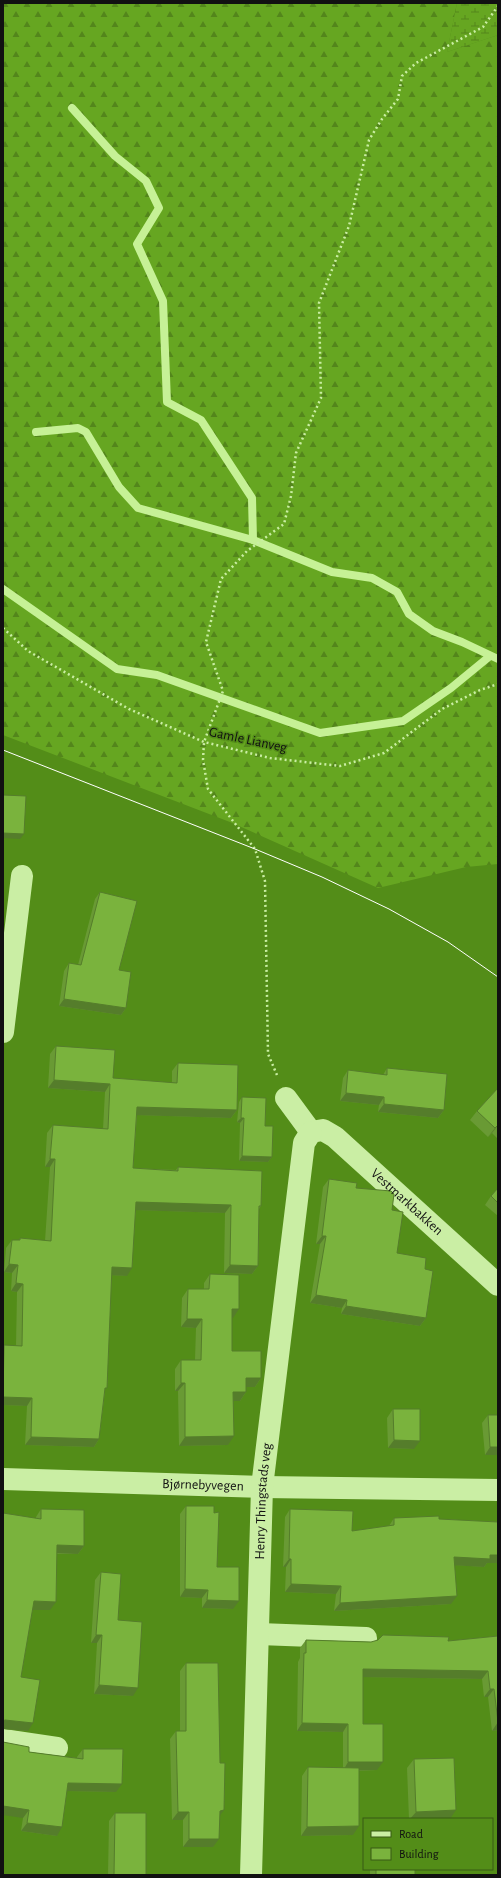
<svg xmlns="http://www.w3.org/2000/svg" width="501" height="1878" viewBox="0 0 501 1878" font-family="'Alegreya Sans',sans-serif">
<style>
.forest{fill:url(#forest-firs)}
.wetland{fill:url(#wetland-marsh)}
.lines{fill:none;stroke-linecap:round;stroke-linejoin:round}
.stream{stroke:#c6f196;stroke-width:8}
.path{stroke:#caeea4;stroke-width:2.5;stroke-dasharray:2 3;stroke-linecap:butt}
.minor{stroke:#caeea4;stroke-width:22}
.tram{stroke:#fff;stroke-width:1}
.wall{fill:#699a34}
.shaded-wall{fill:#557d2b}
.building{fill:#7ab33d;stroke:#557d2b}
.labels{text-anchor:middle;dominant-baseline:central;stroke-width:3;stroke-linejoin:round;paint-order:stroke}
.street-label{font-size:14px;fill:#111;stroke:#538d18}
</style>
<defs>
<pattern id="forest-firs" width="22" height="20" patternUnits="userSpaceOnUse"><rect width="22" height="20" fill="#66a621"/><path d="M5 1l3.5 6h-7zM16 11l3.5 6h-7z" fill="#53861b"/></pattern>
<pattern id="wetland-marsh" width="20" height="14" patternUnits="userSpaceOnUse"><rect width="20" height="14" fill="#66a621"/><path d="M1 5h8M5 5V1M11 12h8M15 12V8" fill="none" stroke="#53861b"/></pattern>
</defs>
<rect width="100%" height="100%" fill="#538d18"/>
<polygon class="forest" points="3,3 457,3 447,52 498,35 498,864 466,867 378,888 230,822 3,735"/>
<polygon class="wetland" points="457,3 498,3 498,35 447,52"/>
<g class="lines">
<g class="stream">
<polyline points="72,108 115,156 146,181 159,208 137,244 163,301 167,402 201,420 252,498 253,540 332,572 372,578 397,592 409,614 433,631 462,642 498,659"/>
<polyline points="36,432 78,428 86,432 119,487 138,508 253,540"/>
<polyline points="3,589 117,669 157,675 320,733 403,721 451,688 490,656"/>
</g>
<g class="path">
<polyline points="3,628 28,651 129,709 204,742 270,758 340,766 384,753 442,709 480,690 498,684"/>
<polyline points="277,1075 268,1054 265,881 255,849 208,789 203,760 204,742 223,691 206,642 221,579 247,551 284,524 291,496 296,453 321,398 319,303 349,226 369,140 382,119 398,99 402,76 416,63 483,27 498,6"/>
</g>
<g class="minor">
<polyline points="3,1032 22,876"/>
<polyline points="286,1098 311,1132"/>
<path id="s1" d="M311 1132 323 1130 335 1137 498 1285"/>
<path id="s2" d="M3 1479 262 1487 498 1490"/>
<polyline points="259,1634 366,1638"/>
<polyline points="3,1740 57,1748"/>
<path id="s3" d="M251 1875 262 1487 304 1143 311 1132"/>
</g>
<polyline class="tram" points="3,750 255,849 322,877 389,909 448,942 498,977"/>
</g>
<g class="wall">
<polygon points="100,892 126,1008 121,1015 59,1006 64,971 69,963 78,965 95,899"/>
<polygon points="56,1046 113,1078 172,1083 172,1071 178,1063 237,1110 231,1118 137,1115 133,1168 176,1170 178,1167 261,1206 259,1209 258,1266 252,1274 224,1273 225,1213 136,1210 127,1276 111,1275 105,1391 99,1439 94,1447 25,1445 27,1406 3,1405 3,1347 4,1345 16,1346 17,1292 11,1291 12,1273 4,1272 6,1248 12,1240 19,1240 20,1238 45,1241 50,1167 45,1167 47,1133 53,1125 103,1129 105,1092 48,1088 50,1054"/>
<polygon points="387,1068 444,1110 438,1118 378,1112 379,1105 340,1101 343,1078 348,1070 383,1075"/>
<polygon points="498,1088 498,1139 492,1133 488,1137 470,1120 477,1111"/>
<polygon points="242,1097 272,1157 268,1162 239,1161 240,1123 237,1122 239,1102"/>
<polygon points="329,1179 356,1188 392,1210 397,1253 425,1269 426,1318 420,1326 341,1314 342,1308 310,1303 320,1244 316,1244 323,1187"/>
<polygon points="498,1188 498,1216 485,1205 491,1196"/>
<polygon points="210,1274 233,1318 232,1318 232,1351 261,1378 255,1387 246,1387 246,1392 240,1401 233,1401 228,1445 179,1446 178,1391 175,1391 175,1369 181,1360 195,1360 196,1328 181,1327 182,1298 188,1289 204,1289 204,1283"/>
<polygon points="393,1409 414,1449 388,1448 387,1418"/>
<polygon points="488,1415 498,1455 485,1455 482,1423"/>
<polygon points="186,1506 214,1513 217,1567 233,1609 202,1608 202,1598 180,1597 180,1514"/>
<polygon points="41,1509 84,1546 78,1554 57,1554 50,1610 32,1610 21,1677 28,1731 3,1729 36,1517"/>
<polygon points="290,1509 352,1531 389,1526 394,1518 439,1519 498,1522 498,1563 487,1563 484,1567 455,1565 451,1604 334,1611 336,1594 285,1592 286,1567 283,1567 285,1517"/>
<polygon points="101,1572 118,1620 133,1696 94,1694 97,1643 91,1643 95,1580"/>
<polygon points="498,1636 498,1730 492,1731 488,1697 484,1697 482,1679 363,1677 363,1724 377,1770 359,1771 353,1835 301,1836 302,1776 308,1767 343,1768 343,1732 297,1731 298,1662 300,1658 300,1648 306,1640 371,1642 448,1641"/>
<polygon points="186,1663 219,1817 213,1847 183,1847 183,1820 172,1820 170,1739 176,1731 180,1731 180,1671"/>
<polygon points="83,1749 116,1792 67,1791 57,1836 21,1831 23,1818 29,1752 77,1758 77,1757"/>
<polygon points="414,1759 450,1819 409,1819 407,1768"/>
<polygon points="115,1813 146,1875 108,1875 109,1821"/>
<rect x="370" y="1869" width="45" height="6"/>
</g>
<g class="shaded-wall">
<polygon points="3,833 24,834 20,839 3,838"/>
<polygon points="64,999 126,1008 121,1015 59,1006"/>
<polygon points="54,1080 110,1084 105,1092 48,1088"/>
<polygon points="346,1093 384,1097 379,1105 340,1101"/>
<polygon points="384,1104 444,1110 438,1118 378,1112"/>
<polygon points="137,1107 237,1110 231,1118 132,1115"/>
<polygon points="241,1118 244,1118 240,1123 237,1122"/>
<polygon points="498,1125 492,1133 488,1137 495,1128"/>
<polygon points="242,1156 272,1157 268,1162 239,1161"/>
<polygon points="50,1159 55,1159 50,1167 45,1167"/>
<polygon points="136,1202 231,1205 225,1213 131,1210"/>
<polygon points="322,1236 326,1236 320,1244 316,1244"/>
<polygon points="9,1264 18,1265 12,1273 4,1272"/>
<polygon points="230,1265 258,1266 252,1274 224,1273"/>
<polygon points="112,1267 132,1268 127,1276 106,1275"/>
<polygon points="16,1283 23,1284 17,1292 11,1291"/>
<polygon points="316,1295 347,1300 342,1308 310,1303"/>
<polygon points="346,1306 426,1318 420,1326 341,1314"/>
<polygon points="232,1309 239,1309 233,1318 226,1317"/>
<polygon points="187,1319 202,1319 196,1328 181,1327"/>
<polygon points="246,1378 261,1378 255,1387 240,1387"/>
<polygon points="181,1383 185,1383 178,1391 175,1391"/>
<polygon points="233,1392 246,1392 240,1401 227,1401"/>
<polygon points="3,1397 32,1398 27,1406 3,1405"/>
<polygon points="234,1436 228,1445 179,1446 185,1437"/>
<polygon points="31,1437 99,1439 94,1447 25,1445"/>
<polygon points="394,1440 420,1441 414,1449 388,1448"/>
<polygon points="490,1447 498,1447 498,1455 485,1455"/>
<polygon points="57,1545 84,1546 78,1554 51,1553"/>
<polygon points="490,1555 498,1555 498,1563 487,1563 484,1567 449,1565 454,1557"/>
<polygon points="289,1559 291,1559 286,1567 283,1567"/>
<polygon points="291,1584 341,1586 336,1594 285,1592"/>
<polygon points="185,1589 208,1590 202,1598 180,1597"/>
<polygon points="457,1596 451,1604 334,1611 340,1603"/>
<polygon points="207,1600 239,1601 233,1609 202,1608"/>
<polygon points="34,1601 56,1602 50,1610 28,1610"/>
<polygon points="96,1635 102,1635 97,1643 91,1643"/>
<polygon points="363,1669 488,1671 482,1679 357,1677"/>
<polygon points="99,1685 138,1688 133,1696 94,1694"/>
<polygon points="490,1689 494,1689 488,1697 484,1697"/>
<polygon points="5,1720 33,1723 28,1731 3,1729 3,1721"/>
<polygon points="498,1722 498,1730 492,1731"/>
<polygon points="302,1723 348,1724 343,1732 297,1731"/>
<polygon points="348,1762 383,1762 377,1770 343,1771"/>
<polygon points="68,1783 122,1784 116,1792 63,1791"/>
<polygon points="3,1806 29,1810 23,1818 3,1815"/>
<polygon points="224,1810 218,1818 220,1811"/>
<polygon points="456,1810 450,1819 410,1819 416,1812"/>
<polygon points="178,1812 189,1812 183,1820 172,1820"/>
<polygon points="27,1823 62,1827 57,1836 21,1831"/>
<polygon points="359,1826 353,1835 301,1836 307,1827"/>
<polygon points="189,1839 219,1839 213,1847 183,1847"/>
</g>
<g class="building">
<polygon points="3,795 26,796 24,834 3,833"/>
<polygon points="100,892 137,901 119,970 131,972 126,1008 64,999 69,963 81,965"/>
<polygon points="56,1046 115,1050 113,1078 177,1083 178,1063 238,1065 237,1110 137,1107 133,1168 178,1171 178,1167 262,1171 261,1206 259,1206 258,1266 230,1265 231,1205 136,1202 132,1268 112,1267 107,1388 105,1388 99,1439 31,1437 32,1398 3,1397 4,1345 22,1346 23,1284 16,1283 18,1265 9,1264 12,1240 20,1240 20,1238 51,1241 55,1159 50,1159 53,1125 108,1129 110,1084 54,1080"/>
<polygon points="387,1068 447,1074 444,1110 384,1104 384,1097 346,1093 348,1070 387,1075"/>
<polygon points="498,1088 498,1125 495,1128 477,1111"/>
<polygon points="242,1097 266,1098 265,1126 273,1126 272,1157 242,1156 244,1118 241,1118"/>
<polygon points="329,1179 357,1183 356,1188 391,1191 394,1194 392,1210 403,1212 397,1253 426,1258 425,1269 433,1271 426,1318 346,1306 347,1300 316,1295 326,1236 322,1236"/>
<polygon points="498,1188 498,1203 491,1196"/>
<polygon points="210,1274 239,1275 239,1309 232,1309 232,1351 261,1351 261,1378 246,1378 246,1392 233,1392 234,1436 185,1437 185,1383 181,1383 181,1360 201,1360 202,1319 187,1319 188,1289 209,1289"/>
<polygon points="393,1409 420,1409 420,1441 394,1440"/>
<polygon points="488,1415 498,1415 498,1447 490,1447"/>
<polygon points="186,1506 214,1506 214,1513 219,1512 217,1567 239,1567 239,1601 207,1600 208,1590 185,1589"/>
<polygon points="41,1509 84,1510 84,1546 57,1545 56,1602 34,1601 21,1677 40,1680 33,1723 5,1720 3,1721 3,1513 41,1519"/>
<polygon points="290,1509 353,1511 352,1531 394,1525 394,1518 439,1516 439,1519 498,1522 498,1555 490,1555 490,1559 454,1557 457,1596 340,1603 341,1586 291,1584 291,1559 289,1559"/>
<polygon points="101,1572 121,1574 118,1620 142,1622 138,1688 99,1685 102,1635 96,1635"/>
<polygon points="383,1635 449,1637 448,1641 498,1636 498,1722 494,1689 490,1689 488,1671 363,1669 363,1724 383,1724 383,1762 348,1762 348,1724 302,1723 304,1653 306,1653 306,1640 371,1642 378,1640"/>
<polygon points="186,1663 218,1663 220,1763 225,1763 224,1810 220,1811 219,1839 189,1839 189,1812 178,1812 176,1731 186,1731"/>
<polygon points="3,1742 29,1747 29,1752 83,1759 83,1749 123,1749 122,1784 68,1783 62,1827 27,1823 29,1810 3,1806"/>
<polygon points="454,1758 456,1810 416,1812 414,1759"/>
<polygon points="308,1767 359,1768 359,1826 307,1827"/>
<polygon points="115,1813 146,1813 146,1875 114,1875"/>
<rect x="376" y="1869" width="39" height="6"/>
</g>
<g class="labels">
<g class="street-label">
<text transform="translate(248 740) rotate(12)">Gamle Lianveg</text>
<text stroke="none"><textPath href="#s1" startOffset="123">Vestmarkbakken</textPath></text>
<text stroke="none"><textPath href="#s2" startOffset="200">Bjørnebyvegen</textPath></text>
<text stroke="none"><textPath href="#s3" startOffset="374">Henry Thingstads veg</textPath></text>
</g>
</g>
<rect width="501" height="1878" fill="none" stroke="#111111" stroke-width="8"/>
<rect x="363" y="1818" width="130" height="52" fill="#538d18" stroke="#395b15"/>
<rect x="371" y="1831" width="20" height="6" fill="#caeea4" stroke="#395b15"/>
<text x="399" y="1838" font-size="12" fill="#111111">Road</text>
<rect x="371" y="1848" width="20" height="12" fill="#7ab33d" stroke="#395b15"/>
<text x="399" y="1858" font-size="12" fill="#111111">Building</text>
</svg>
